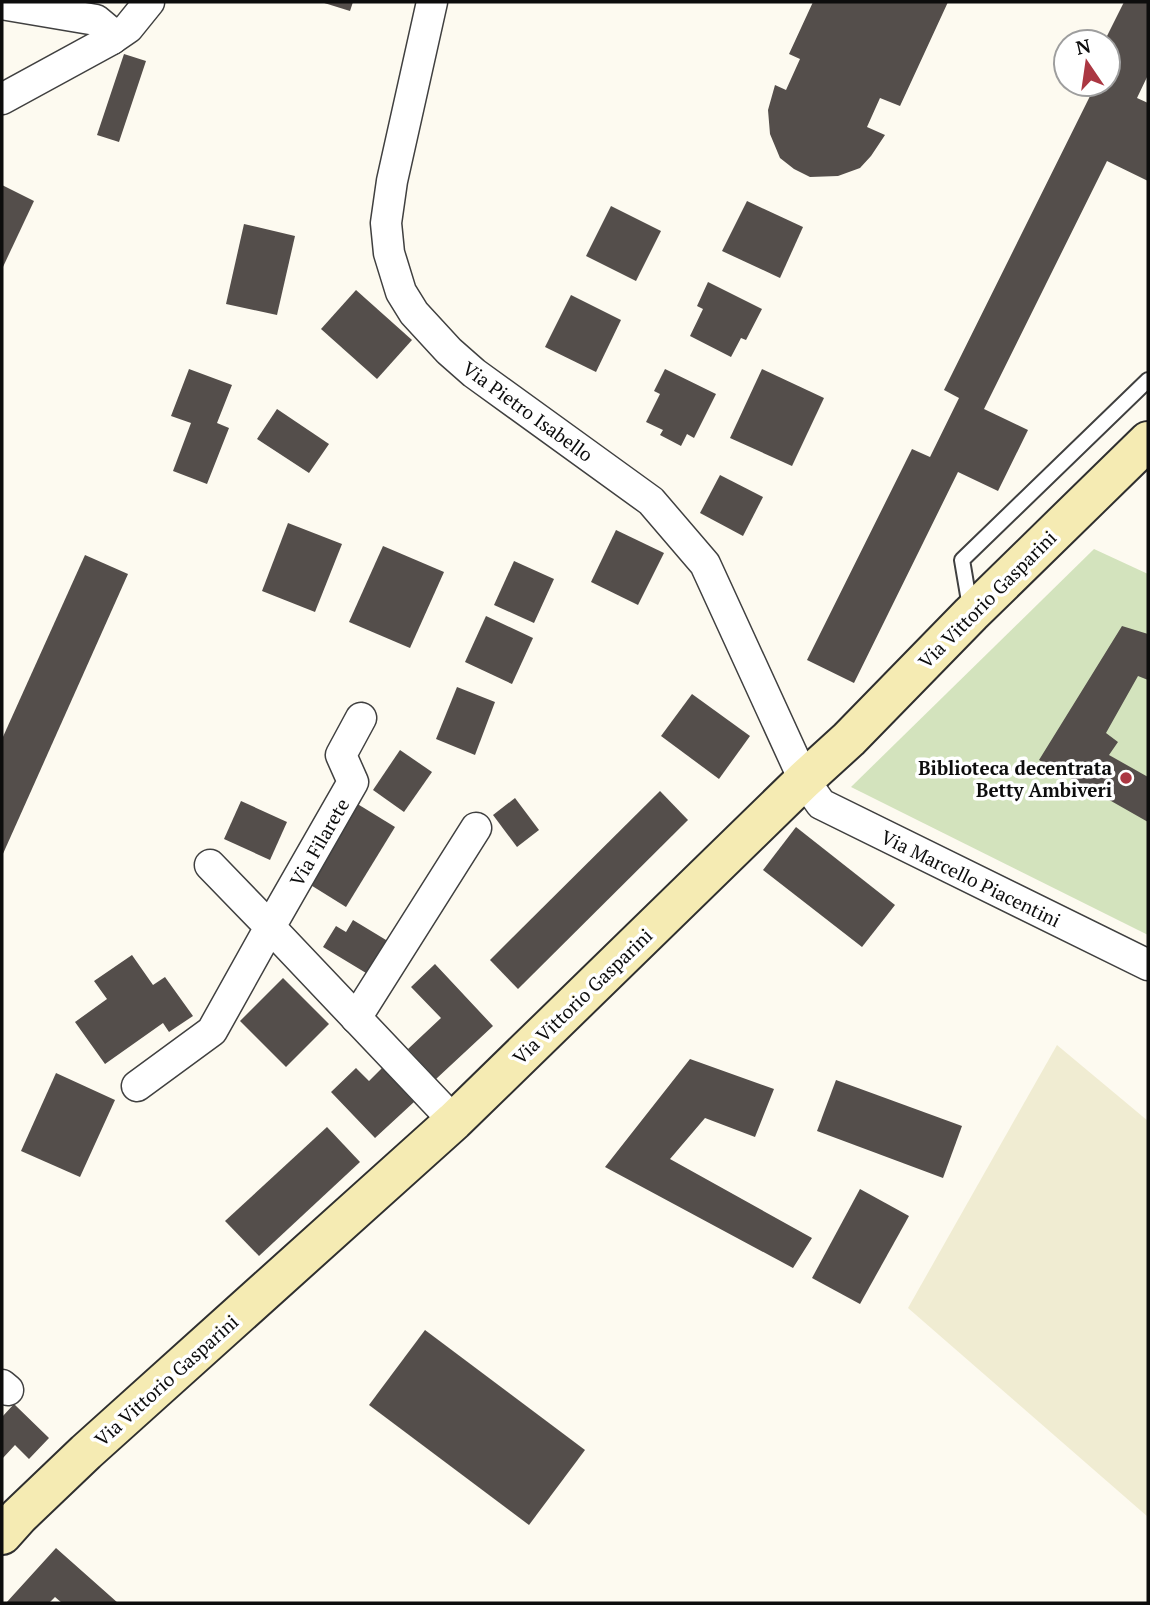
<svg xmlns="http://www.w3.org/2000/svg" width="1150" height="1605" viewBox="0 0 1150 1605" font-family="'PT Serif',serif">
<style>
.farmland{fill:#f0ecd2}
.green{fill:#d3e3bd}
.building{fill:#544e4b}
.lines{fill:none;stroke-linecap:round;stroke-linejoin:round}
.lane-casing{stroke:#404040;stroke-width:18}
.street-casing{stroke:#404040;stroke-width:33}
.secondary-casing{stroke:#2f2f2f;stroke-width:42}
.lane{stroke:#fff;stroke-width:14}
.street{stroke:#fff;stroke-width:30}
.secondary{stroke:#f5ebb3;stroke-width:38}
.poi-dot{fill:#ab3742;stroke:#fff;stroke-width:2.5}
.labels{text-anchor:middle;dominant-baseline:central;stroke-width:7;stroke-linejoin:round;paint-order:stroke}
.street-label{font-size:19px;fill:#0d0d0d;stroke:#fff}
.poi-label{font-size:19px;font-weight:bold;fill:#0d0d0d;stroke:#fff;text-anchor:end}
</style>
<rect width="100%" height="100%" fill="#fdfaf0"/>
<polygon class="farmland" points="1057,1045 1148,1121 1148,1517 908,1308"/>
<polygon class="green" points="1094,549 1148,574 1148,935 851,787"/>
<g class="building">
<polygon points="321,2 353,2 350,11"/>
<polygon points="813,2 948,2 900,106 880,98 867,127 885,135 871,156 860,168 838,176 810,177 794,169 780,158 770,134 768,110 775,85 786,90 800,59 789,54"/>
<polygon points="1124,2 1148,2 1148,75 1137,98 1148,103 1148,181 1107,161 984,409 1028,430 998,491 958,472 854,683 807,660 912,449 930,457 959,398 944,390 1096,84 1108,84 1108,42 1104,42"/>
<polygon points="124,54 146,61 119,142 97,135"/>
<polygon points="2,185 34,201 2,269"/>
<polygon points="747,201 803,227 780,278 722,251"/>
<polygon points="611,206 661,231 636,281 586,256"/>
<polygon points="244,224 295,236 277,315 226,304"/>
<polygon points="708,282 762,309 746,340 741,338 731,357 690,336 703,309 697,306"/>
<polygon points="356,290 412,340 377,379 321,329"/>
<polygon points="571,295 621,320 596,372 545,347"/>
<polygon points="189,369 232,385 217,423 229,428 207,484 173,471 191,423 171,416"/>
<polygon points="665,369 716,394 694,438 687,434 681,446 660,435 663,430 646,422 660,394 654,391"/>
<polygon points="762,369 824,398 792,466 730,438"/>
<polygon points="277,409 329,444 309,473 257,439"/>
<polygon points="720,475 763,497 743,536 700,513"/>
<polygon points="288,523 342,544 315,612 262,591"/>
<polygon points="616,530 664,553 638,605 591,582"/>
<polygon points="383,546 444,572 410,648 349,622"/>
<polygon points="85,555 128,574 2,856 2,739"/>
<polygon points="514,561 554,579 534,623 494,605"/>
<polygon points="486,616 533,638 512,684 465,662"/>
<polygon points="1122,626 1148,634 1148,680 1138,676 1106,733 1118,742 1109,755 1148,777 1148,822 1039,760"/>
<polygon points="457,687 495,702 475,755 436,739"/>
<polygon points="692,694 750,736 719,779 661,736"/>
<polygon points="400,750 432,772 404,812 373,790"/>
<polygon points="660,791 688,820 518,989 490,960"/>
<polygon points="515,798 539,830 517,847 493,815"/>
<polygon points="351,800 395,827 346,907 301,879"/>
<polygon points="241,801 287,822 270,860 224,839"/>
<polygon points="796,827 895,905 862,947 763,870"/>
<polygon points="353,920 391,943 371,976 323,947 336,926 346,932"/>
<polygon points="132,955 153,985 165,977 193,1016 169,1032 163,1023 105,1064 75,1022 107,999 94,981"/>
<polygon points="435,964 493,1026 436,1079 408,1049 441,1018 411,987"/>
<polygon points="283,978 329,1024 286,1067 240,1021"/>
<polygon points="690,1059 774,1089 755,1137 705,1118 670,1159 812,1238 793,1268 605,1167"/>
<polygon points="356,1068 369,1081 382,1068 414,1102 375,1138 331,1092"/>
<polygon points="56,1073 115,1100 80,1177 21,1151"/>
<polygon points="836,1080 962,1126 943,1178 817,1131"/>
<polygon points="327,1127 360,1162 259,1256 225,1221"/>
<polygon points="860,1189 909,1216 860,1304 812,1278"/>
<polygon points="425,1330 585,1450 529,1525 369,1405"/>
<polygon points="14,1404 49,1438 29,1459 15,1445 2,1459 2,1417"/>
<polygon points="56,1548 118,1603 62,1603 55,1597 49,1603 6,1603"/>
</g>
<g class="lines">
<g class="lane-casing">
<polyline id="lane" points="970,607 962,560 1148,380"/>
</g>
<g class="street-casing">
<g id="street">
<polyline points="432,2 392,181 386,223 389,253 401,292 414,313 449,351 474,373 651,501 705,564 804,780 821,804 1148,965"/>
<polyline points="2,4 96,20 108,30 112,39"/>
<polyline points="2,99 112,39 128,28 149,2"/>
<polyline points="361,718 341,755 353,782 270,927 454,1121"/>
<polyline points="356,1018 476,828"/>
<polyline points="137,1086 212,1031 270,927 210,865"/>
<polyline points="2,1385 8,1390"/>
</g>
</g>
<g class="secondary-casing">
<polyline id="secondary" points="2,1535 19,1516 86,1452 454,1121 804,780 849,739 971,614 1148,441"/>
</g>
<use href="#lane" class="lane"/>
<use href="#street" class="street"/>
<use href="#secondary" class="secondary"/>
</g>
<circle class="poi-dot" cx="1126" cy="778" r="7"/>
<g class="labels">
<g class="street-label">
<text transform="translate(528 411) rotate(36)">Via Pietro Isabello</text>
<text transform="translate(987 599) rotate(-45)">Via Vittorio Gasparini</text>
<text transform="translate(319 842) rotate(-60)">Via Filarete</text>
<text transform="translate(971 878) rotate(26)">Via Marcello Piacentini</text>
<text transform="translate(582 996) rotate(-44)">Via Vittorio Gasparini</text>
<text transform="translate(166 1380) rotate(-42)">Via Vittorio Gasparini</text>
</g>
<g class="poi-label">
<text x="1112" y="767">Biblioteca decentrata<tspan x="1112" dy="22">Betty Ambiveri</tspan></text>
</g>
</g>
<rect width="1150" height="1605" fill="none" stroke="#0d0d0d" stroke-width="7"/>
<g transform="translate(1087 63) rotate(347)"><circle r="33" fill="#ffffff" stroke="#9e9e9e" stroke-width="2"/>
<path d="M0-5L12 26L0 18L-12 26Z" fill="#ab3742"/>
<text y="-10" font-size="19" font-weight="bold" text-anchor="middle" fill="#0d0d0d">N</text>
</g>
</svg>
